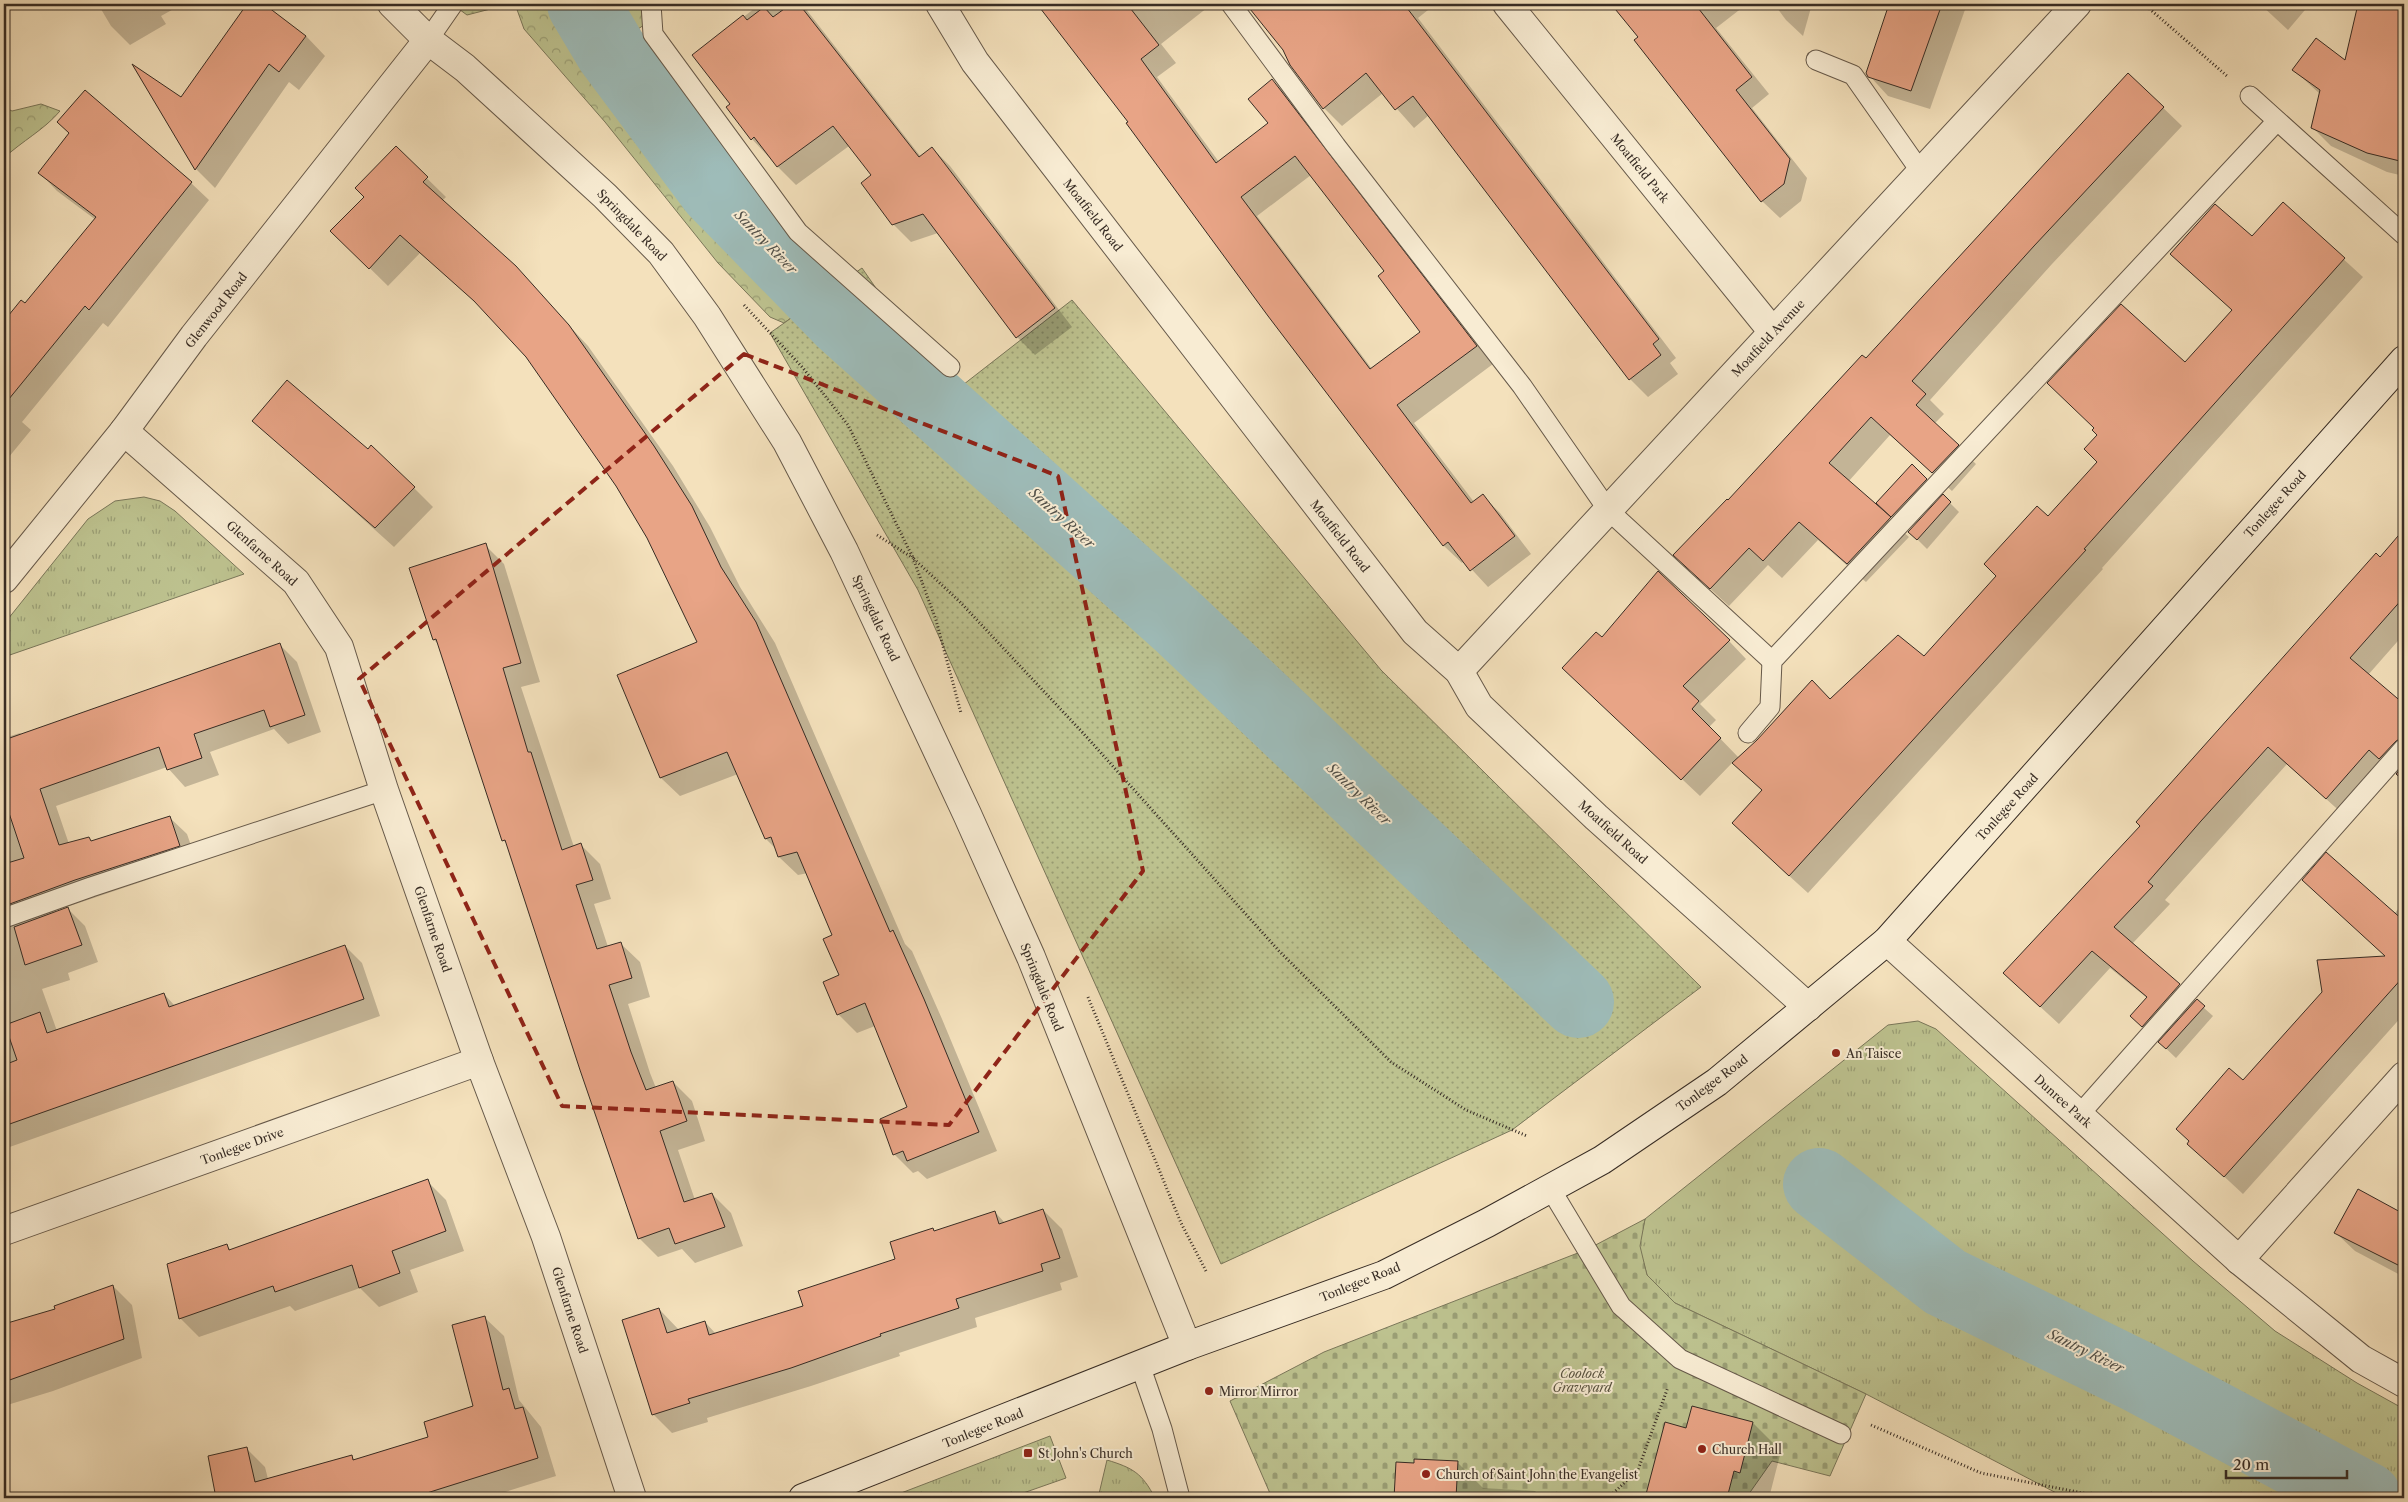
<svg xmlns="http://www.w3.org/2000/svg" width="2408" height="1502" viewBox="0 0 2408 1502" font-family="'Libre Caslon Text',serif">
<style>
.grass{fill:url(#grass-tufts);stroke:#7a775a}
.forest{fill:url(#forest-crowns);stroke:#7a775a}
.cemetery{fill:url(#cemetery-stones);stroke:#7a775a}
.park{fill:url(#park-dots);stroke:#7a775a}
.shadow{fill:#0003;fill-rule:evenodd}
.lines{fill:none;stroke-linecap:round;stroke-linejoin:round}
.river{stroke:#9ebcb9;stroke-width:72}
.building{fill:#e8a486;stroke:#372c24;fill-rule:evenodd}
.service-casing{stroke:#66594a;stroke-width:21}
.minor-casing{stroke:#66594a;stroke-width:30}
.tertiary-casing{stroke:#66594a;stroke-width:30}
.secondary-casing{stroke:#372c24;stroke-width:30}
.path{stroke:#372c24;stroke-width:3;stroke-dasharray:1 2.5;stroke-linecap:butt}
.service{stroke:#f8ecd3;stroke-width:19}
.minor{stroke:#f8ecd3;stroke-width:28}
.tertiary{stroke:#f8ecd3;stroke-width:28}
.secondary{stroke:#f8ecd3;stroke-width:28}
.marked{fill:none;stroke:#8f2418;stroke-width:4;stroke-dasharray:10 6;stroke-linejoin:round}
.poi-dot{fill:#8f2418;stroke:#f8ecd3;stroke-width:2}
.labels{text-anchor:middle;dominant-baseline:central;stroke-width:4;stroke-linejoin:round;paint-order:stroke}
.street-label{font-size:12px;fill:#372c24;stroke:#f8ecd3}
.poi-label{font-size:12px;fill:#372c24;stroke:#f8ecd3;text-anchor:start}
.park-label{font-size:12px;font-style:italic;fill:#58523f;stroke:#f8ecd3}
.water-label{font-size:14px;font-style:italic;fill:#515049;stroke:#f8ecd3}
</style>
<defs>
<pattern id="grass-tufts" width="24" height="20" patternUnits="userSpaceOnUse" patternTransform="scale(1.25)"><rect width="24" height="20" fill="#bdc28f"/><path d="M3 7l-1-3M5 7V3M7 7l1-3M15 17l-1-3M17 17v-4M19 17l1-3" fill="none" stroke="#9a9e75"/></pattern>
<pattern id="forest-crowns" width="20" height="18" patternUnits="userSpaceOnUse" patternTransform="scale(1.25)"><rect width="20" height="18" fill="#bdc28f"/><path d="M2 6a3 3 0 1 1 6 0M12 15a3 3 0 1 1 6 0" fill="none" stroke="#9a9e75"/></pattern>
<pattern id="cemetery-stones" width="16" height="16" patternUnits="userSpaceOnUse" patternTransform="scale(1.25)"><rect width="16" height="16" fill="#bdc28f"/><path d="M2 7V4a2 2 0 0 1 4 0v3zM10 15v-3a2 2 0 0 1 4 0v3z" fill="#9a9e75"/></pattern>
<pattern id="park-dots" width="8" height="8" patternUnits="userSpaceOnUse" patternTransform="scale(1.25)"><rect width="8" height="8" fill="#bdc28f"/><path d="M2 2h.1M6 6h.1" fill="none" stroke="#9a9e75" stroke-width="1.8" stroke-linecap="round"/></pattern>
</defs>
<rect width="100%" height="100%" fill="#f4e1bc"/>
<filter id="stains"><feTurbulence type="fractalNoise" baseFrequency=".004" numOctaves="4"/><feColorMatrix values="0 0 0 0 .2 0 0 0 0 .09 0 0 0 0 .02 0 0 0 .5 -.17"/></filter>
<radialGradient id="worn" r=".72"><stop offset=".6" stop-color="#630" stop-opacity="0"/><stop offset="1" stop-color="#630" stop-opacity=".3"/></radialGradient>
<g class="grass">
<polygon points="144,497 160,501 175,511 244,574 4,657 4,624 88,519 115,501"/>
<polygon points="1918,1021 1936,1029 2193,1261 2275,1331 2357,1383 2404,1409 2404,1498 2066,1498 1866,1394 1675,1303 1647,1275 1639,1246 1645,1219 1888,1025"/>
<polygon points="1050,1436 1066,1478 1009,1498 888,1498"/>
<path d="M1107 1460C1133 1468 1142 1473 1155 1498H1098Z"/>
</g>
<g class="forest">
<polygon points="515,4 645,4 647,23 632,33 766,210 834,287 784,323 770,317 718,263 605,122 524,29"/>
<path d="M41 104 60 111C44 130 22 141 4 158V107L12 111Z"/>
</g>
<polygon class="cemetery" points="1645,1219 1640,1246 1647,1275 1675,1303 1866,1394 1830,1476 1772,1461 1746,1498 1272,1498 1230,1401 1324,1352 1588,1249"/>
<g class="park">
<polygon points="452,4 510,4 467,15"/>
<polygon points="862,268 950,395 1072,300 1381,670 1701,987 1512,1130 1221,1264 918,590 770,333"/>
</g>
<g class="shadow">
<polygon points="98,4 178,4 179,6 161,16 166,24 130,45 111,26"/>
<polygon points="249,4 262,4 306,36 325,56 299,90 289,82 215,188 196,169 136,68 181,99"/>
<polygon points="760,4 802,4 921,157 932,148 950,166 1072,327 1035,355 1017,337 938,233 911,242 893,224 873,176 849,146 796,185 778,167 752,139 732,104 694,56"/>
<path d="M1038 4H1212L1161 44 1176 63 1157 77 1219 162 1270 124 1272 80 1290 98 1493 364 1414 423 1474 502 1483 496 1500 513 1531 554 1488 587 1464 561 1462 563 1444 546 1269 316 1130 122ZM1311 175 1386 272 1421 332 1372 369 1257 216Z"/>
<polygon points="1270,4 1423,4 1428,10 1418,18 1676,358 1670,363 1678,374 1648,397 1630,379 1429,115 1414,128 1383,93 1342,126 1324,108 1291,64 1284,49 1256,15"/>
<polygon points="1613,4 1747,4 1716,28 1769,94 1752,108 1807,178 1801,201 1780,218 1762,201 1636,40 1639,38"/>
<polygon points="1774,4 1812,4 1803,36 1786,20"/>
<polygon points="1891,4 1967,4 1930,109 1888,96 1867,73"/>
<polygon points="2260,4 2310,4 2288,30"/>
<polygon points="2360,4 2404,4 2404,176 2387,172 2331,146 2312,127 2320,94 2294,70 2346,62"/>
<polygon points="2129,75 2182,126 2052,264 1930,400 1944,414 1934,424 1976,464 1952,491 1890,435 1848,482 1909,537 1866,582 1818,540 1782,578 1768,565 1729,606 1693,573 1724,507 1866,360"/>
<polygon points="396,148 446,197 442,201 515,267 588,346 673,466 710,527 740,587 775,643 905,944 912,951 942,1019 997,1151 927,1179 918,1171 913,1173 894,1154 909,1108 875,1026 857,1033 838,1014 840,975 834,936 808,873 798,875 779,857 776,849 766,839 738,774 680,796 661,778 699,642 648,537 617,485 527,356 486,312 420,253 388,286 332,231 366,197"/>
<polygon points="40,173 191,183 209,200 108,327 103,323 22,422 31,430 4,463 4,323 21,302 25,305 96,220 57,191"/>
<polygon points="2283,204 2363,277 2102,568 2103,569 1808,893 1751,841 1763,791 1733,762 1700,796 1582,685 1602,639 1729,641 1746,659 1700,704 1716,720 1709,727 1739,758 1830,700 1924,658 2233,311 2172,254 2252,238"/>
<polygon points="254,421 414,488 433,507 394,547"/>
<polygon points="1912,465 1935,489 1901,525 1878,503"/>
<polygon points="1943,496 1959,512 1927,549 1910,532"/>
<polygon points="2404,531 2404,634 2368,675 2404,706 2404,780 2388,767 2344,815 2287,764 2165,900 2170,904 2132,944 2213,1016 2176,1058 2132,1016 2147,998 2110,968 2059,1024 2023,991 2141,826"/>
<polygon points="485,545 504,564 540,682 521,687 574,847 581,845 600,864 611,899 594,904 608,947 620,943 640,962 650,997 628,1004 650,1073 656,1088 673,1082 692,1101 705,1141 678,1150 695,1200 712,1194 731,1213 743,1246 695,1263 682,1249 658,1257 639,1238 508,845 503,840 440,646 434,640 411,569"/>
<polygon points="280,645 297,662 321,732 288,744 274,729 210,752 219,775 185,787 167,767 56,806 69,844 89,838 92,842 169,817 187,834 197,863 55,911 56,913 68,909 85,926 98,962 68,973 70,980 42,989 57,1031 164,994 175,1006 345,946 362,963 380,1016 4,1149 4,738 20,733 22,735"/>
<polygon points="2304,880 2394,914 2404,902 2404,1014 2243,1194 2189,1144 2243,1081 2386,957"/>
<polygon points="427,1181 446,1200 464,1251 410,1270 418,1292 379,1307 360,1288 295,1311 290,1306 199,1337 180,1318 226,1245 232,1251"/>
<polygon points="2359,1191 2404,1215 2404,1277 2355,1251 2335,1232"/>
<polygon points="1043,1210 1062,1229 1078,1277 1060,1283 1062,1290 975,1318 977,1327 899,1353 900,1356 811,1386 707,1418 708,1422 672,1433 653,1414 659,1309 679,1330 705,1322 716,1334 805,1307 897,1260 932,1229 935,1232 995,1212 1005,1223"/>
<polygon points="113,1286 132,1305 142,1358 53,1391 4,1406 4,1326 57,1310"/>
<polygon points="485,1318 504,1336 519,1400 541,1427 556,1476 486,1498 213,1498 218,1497 246,1448 265,1467 268,1479 351,1456 356,1461 430,1438 475,1407"/>
<polygon points="1753,1423 1781,1451 1769,1498 1646,1498 1666,1424 1687,1429"/>
<polygon points="1457,1462 1483,1488 1535,1491 1542,1498 1395,1498 1398,1463"/>
</g>
<g class="lines">
<g class="river">
<polyline points="583,4 611,51 714,189 843,321 1179,623 1578,1002"/>
<polyline points="1819,1184 1945,1282 2141,1378 2366,1498"/>
</g>
</g>
<g class="building">
<polygon points="247,4 264,4 306,36 279,72 269,64 195,170 132,64 181,97"/>
<polygon points="791,4 799,4 919,157 932,147 1055,308 1016,338 923,214 892,225 861,183 871,175 833,126 777,167 754,137 751,140 726,107 730,104 692,55 743,15 747,20 764,7 773,17"/>
<path d="M1037 4H1127L1159 45 1141 59 1216 163 1268 123 1248 99 1272 79 1477 346 1397 405 1471 503 1483 494 1515 536 1470 571 1448 542 1443 546 1268 316 1126 123 1128 122ZM1295 156 1384 271 1378 276 1420 332 1370 369 1241 197Z"/>
<polygon points="1246,4 1404,4 1659,339 1653,344 1661,355 1629,380 1413,96 1395,110 1366,73 1323,109 1290,65 1283,50"/>
<polygon points="1611,4 1695,4 1752,77 1736,90 1790,159 1784,184 1761,202 1634,40 1638,37"/>
<polygon points="1889,4 1942,4 1911,91 1868,77 1866,73"/>
<polygon points="2358,4 2404,4 2404,162 2367,153 2311,128 2320,90 2292,70 2316,38 2345,60"/>
<polygon points="2128,73 2164,107 2034,246 1912,381 1926,394 1916,405 1959,445 1932,473 1871,417 1829,463 1891,517 1847,564 1799,522 1763,561 1749,548 1710,589 1673,555 1727,499 1728,500 1862,355 1866,358"/>
<polygon points="85,90 192,182 89,310 85,306 4,405 4,321 21,300 25,303 96,217 38,173 69,133 57,122"/>
<polygon points="396,146 428,177 423,182 516,266 569,325 654,446 692,506 721,567 756,622 890,932 893,930 924,999 979,1132 907,1161 903,1151 893,1155 880,1119 907,1107 865,1003 837,1015 823,982 839,975 823,939 832,935 797,852 778,857 771,837 765,839 727,752 660,778 617,675 697,642 647,538 616,486 526,357 474,301 400,235 369,269 330,231 364,197 355,188"/>
<polygon points="2283,202 2345,258 2084,549 2086,550 1789,876 1732,823 1762,790 1732,763 1757,740 1812,680 1830,699 1898,635 1924,656 1996,576 1984,564 2037,506 2048,516 2097,462 2084,449 2097,435 2092,430 2094,428 2047,383 2121,304 2185,362 2232,310 2170,254 2215,204 2252,236"/>
<polygon points="287,380 368,449 371,445 415,487 375,528 252,421"/>
<polygon points="1912,464 1927,479 1891,517 1876,503"/>
<polygon points="1943,494 1951,502 1917,540 1908,532"/>
<polygon points="2404,529 2404,597 2350,658 2404,704 2404,737 2396,741 2379,759 2369,750 2326,799 2268,747 2201,821 2148,882 2153,886 2114,927 2180,984 2142,1027 2130,1016 2147,997 2092,951 2040,1007 2003,973 2140,826 2136,822 2376,553 2380,557"/>
<polygon points="486,543 521,663 503,668 528,752 531,752 562,850 581,843 593,880 576,885 597,949 621,942 632,978 609,985 631,1052 646,1090 673,1081 687,1121 660,1131 684,1202 712,1193 725,1227 675,1244 669,1228 638,1239 580,1070 505,840 502,841 436,639 433,640 409,568"/>
<polygon points="1658,571 1730,640 1683,686 1699,701 1692,709 1721,738 1681,780 1562,668 1596,632 1602,637"/>
<polygon points="280,643 305,715 270,727 264,710 194,734 202,758 167,770 159,747 40,789 59,845 89,837 91,841 170,816 180,846 75,880 7,905 4,896 4,864 24,858 4,798 4,740"/>
<polygon points="2404,765 2404,781 2396,774"/>
<polygon points="2326,852 2404,921 2404,976 2224,1177 2187,1144 2189,1141 2176,1129 2229,1068 2243,1080 2322,992 2317,960 2385,956 2302,880"/>
<polygon points="68,907 82,945 25,965 14,927"/>
<polygon points="345,945 364,999 4,1126 4,1065 17,1060 5,1025 40,1012 47,1033 164,993 169,1007"/>
<polygon points="2197,999 2205,1006 2166,1049 2158,1042"/>
<polygon points="428,1179 446,1231 392,1251 400,1273 359,1288 352,1265 275,1292 273,1286 179,1319 167,1264 227,1244 229,1250"/>
<polygon points="2358,1189 2404,1214 2404,1268 2334,1233"/>
<polygon points="1043,1209 1060,1258 1041,1264 1043,1271 956,1299 959,1308 880,1334 881,1336 791,1368 688,1399 690,1403 652,1415 622,1320 659,1308 667,1333 705,1321 709,1335 803,1306 798,1291 895,1259 890,1242 933,1228 934,1231 995,1211 999,1224"/>
<polygon points="113,1285 124,1339 4,1382 4,1324 55,1309 54,1306"/>
<polygon points="485,1316 503,1390 509,1388 515,1409 523,1407 538,1458 411,1498 216,1498 208,1456 247,1447 255,1482 352,1455 353,1460 428,1437 424,1422 473,1406 452,1325"/>
<polygon points="1692,1406 1753,1422 1740,1473 1734,1471 1727,1498 1645,1498 1665,1422 1686,1428"/>
<polygon points="1414,1459 1458,1461 1456,1498 1394,1498 1396,1462 1414,1463"/>
</g>
<g class="lines">
<g class="service-casing">
<g id="service">
<polyline points="651,4 653,34 798,232 950,367"/>
<polyline points="1231,4 1336,146 1522,386 1608,510 1772,661"/>
<polyline points="428,40 453,4"/>
<polyline points="1816,60 1853,75 1921,172"/>
<polyline points="2250,96 2404,235"/>
<polyline points="1748,733 1770,707 1772,661 2277,121"/>
<polyline points="4,918 91,887 384,790"/>
<polyline points="2079,1115 2404,748"/>
<polyline points="1550,1188 1621,1306 1680,1359 1841,1434"/>
<polyline points="1140,1365 1162,1429 1180,1498"/>
</g>
</g>
<g class="minor-casing">
<g id="minor">
<polyline points="940,4 975,62 1415,632 1459,671 1479,706 1596,817 1808,1007"/>
<polyline points="1507,4 1773,332"/>
<polyline points="124,431 296,582 339,647 384,790 479,1061 546,1237 632,1498"/>
<polyline points="4,579 124,431 194,336 428,40"/>
<polyline points="1459,671 2077,4"/>
<polyline points="1887,941 2239,1260 2361,1359 2404,1383"/>
<polyline points="4,1231 479,1061"/>
<polyline points="2239,1260 2404,1076"/>
</g>
</g>
<g class="tertiary-casing">
<polyline id="tertiary" points="392,4 428,40 465,68 605,196 661,253 707,316 787,442 844,551 967,814 1031,957 1187,1346"/>
</g>
<g class="secondary-casing">
<polyline id="secondary" points="803,1498 1187,1346 1384,1275 1487,1223 1602,1160 1717,1082 1887,941 2404,360"/>
</g>
<g class="path">
<polyline points="2144,4 2227,76"/>
<polyline points="744,305 803,368 848,425 913,558 960,602 1083,733 1279,951 1391,1062 1466,1110 1527,1136"/>
<polyline points="877,535 913,558 936,620 961,713"/>
<polyline points="1088,997 1181,1223 1206,1271"/>
<polyline points="1871,1425 1981,1473 2108,1498"/>
<polyline points="1556,1493 1565,1498"/>
<polyline points="1608,1498 1638,1470 1668,1387"/>
</g>
<use href="#service" class="service"/>
<use href="#minor" class="minor"/>
<use href="#tertiary" class="tertiary"/>
<use href="#secondary" class="secondary"/>
</g>
<path class="marked" d="M744 354 1058 476 1143 871 949 1125 562 1106 359 679Z"/>
<g class="poi-dot">
<circle cx="1836" cy="1053" r="5"/>
<circle cx="1209" cy="1391" r="5"/>
<circle cx="1702" cy="1449" r="5"/>
<rect x="1023" y="1448" width="10" height="10" rx="2.5"/>
<circle cx="1426" cy="1474" r="5"/>
</g>
<g class="labels">
<g class="street-label">
<text transform="translate(1640 168) rotate(51)">Moatfield Park</text>
<text transform="translate(1093 215) rotate(52)">Moatfield Road</text>
<text transform="translate(632 225) rotate(46)">Springdale Road</text>
<text transform="translate(216 310) rotate(-52)">Glenwood Road</text>
<text transform="translate(1768 338) rotate(-47)">Moatfield Avenue</text>
<text transform="translate(2275 504) rotate(-48)">Tonlegee Road</text>
<text transform="translate(1340 536) rotate(52)">Moatfield Road</text>
<text transform="translate(262 553) rotate(42)">Glenfarne Road</text>
<text transform="translate(876 618) rotate(65)">Springdale Road</text>
<text transform="translate(2007 807) rotate(-48)">Tonlegee Road</text>
<text transform="translate(1613 832) rotate(42)">Moatfield Road</text>
<text transform="translate(433 929) rotate(71)">Glenfarne Road</text>
<text transform="translate(1042 987) rotate(68)">Springdale Road</text>
<text transform="translate(1712 1083) rotate(-37)">Tonlegee Road</text>
<text transform="translate(2063 1101) rotate(42)">Dunree Park</text>
<text transform="translate(242 1146) rotate(-20)">Tonlegee Drive</text>
<text transform="translate(1360 1282) rotate(-22)">Tonlegee Road</text>
<text transform="translate(570 1310) rotate(72)">Glenfarne Road</text>
<text transform="translate(983 1428) rotate(-22)">Tonlegee Road</text>
</g>
<g class="poi-label">
<text x="1846" y="1053">An Taisce</text>
<text x="1219" y="1391">Mirror Mirror</text>
<text x="1712" y="1449">Church Hall</text>
<text x="1038" y="1453">St John's Church</text>
<text x="1436" y="1474">Church of Saint John the Evangelist</text>
</g>
<g class="park-label">
<text x="1582" y="1373">Coolock<tspan x="1582" dy="14">Graveyard</tspan></text>
</g>
<g class="water-label">
<text transform="translate(766 242) rotate(46)">Santry River</text>
<text transform="translate(1062 518) rotate(42)">Santry River</text>
<text transform="translate(1359 794) rotate(44)">Santry River</text>
<text transform="translate(2086 1351) rotate(26)">Santry River</text>
</g>
</g>
<rect width="2408" height="1502" fill="none" stroke="#f4e1bc" stroke-width="20"/>
<rect x="5" y="5" width="2398" height="1492" fill="none" stroke="#372c24" stroke-width="2.5"/>
<rect x="10" y="10" width="2388" height="1482" fill="none" stroke="#372c24"/>
<path d="M2226 1470v8h121v-8" fill="none" stroke="#372c24" stroke-width="2.5"/>
<text x="2233" y="1470" font-size="15" fill="#372c24" stroke="#f8ecd3" stroke-width="4" paint-order="stroke">20 m</text>
<rect width="100%" height="100%" filter="url(#stains)"/>
<rect width="100%" height="100%" fill="url(#worn)"/>
</svg>
